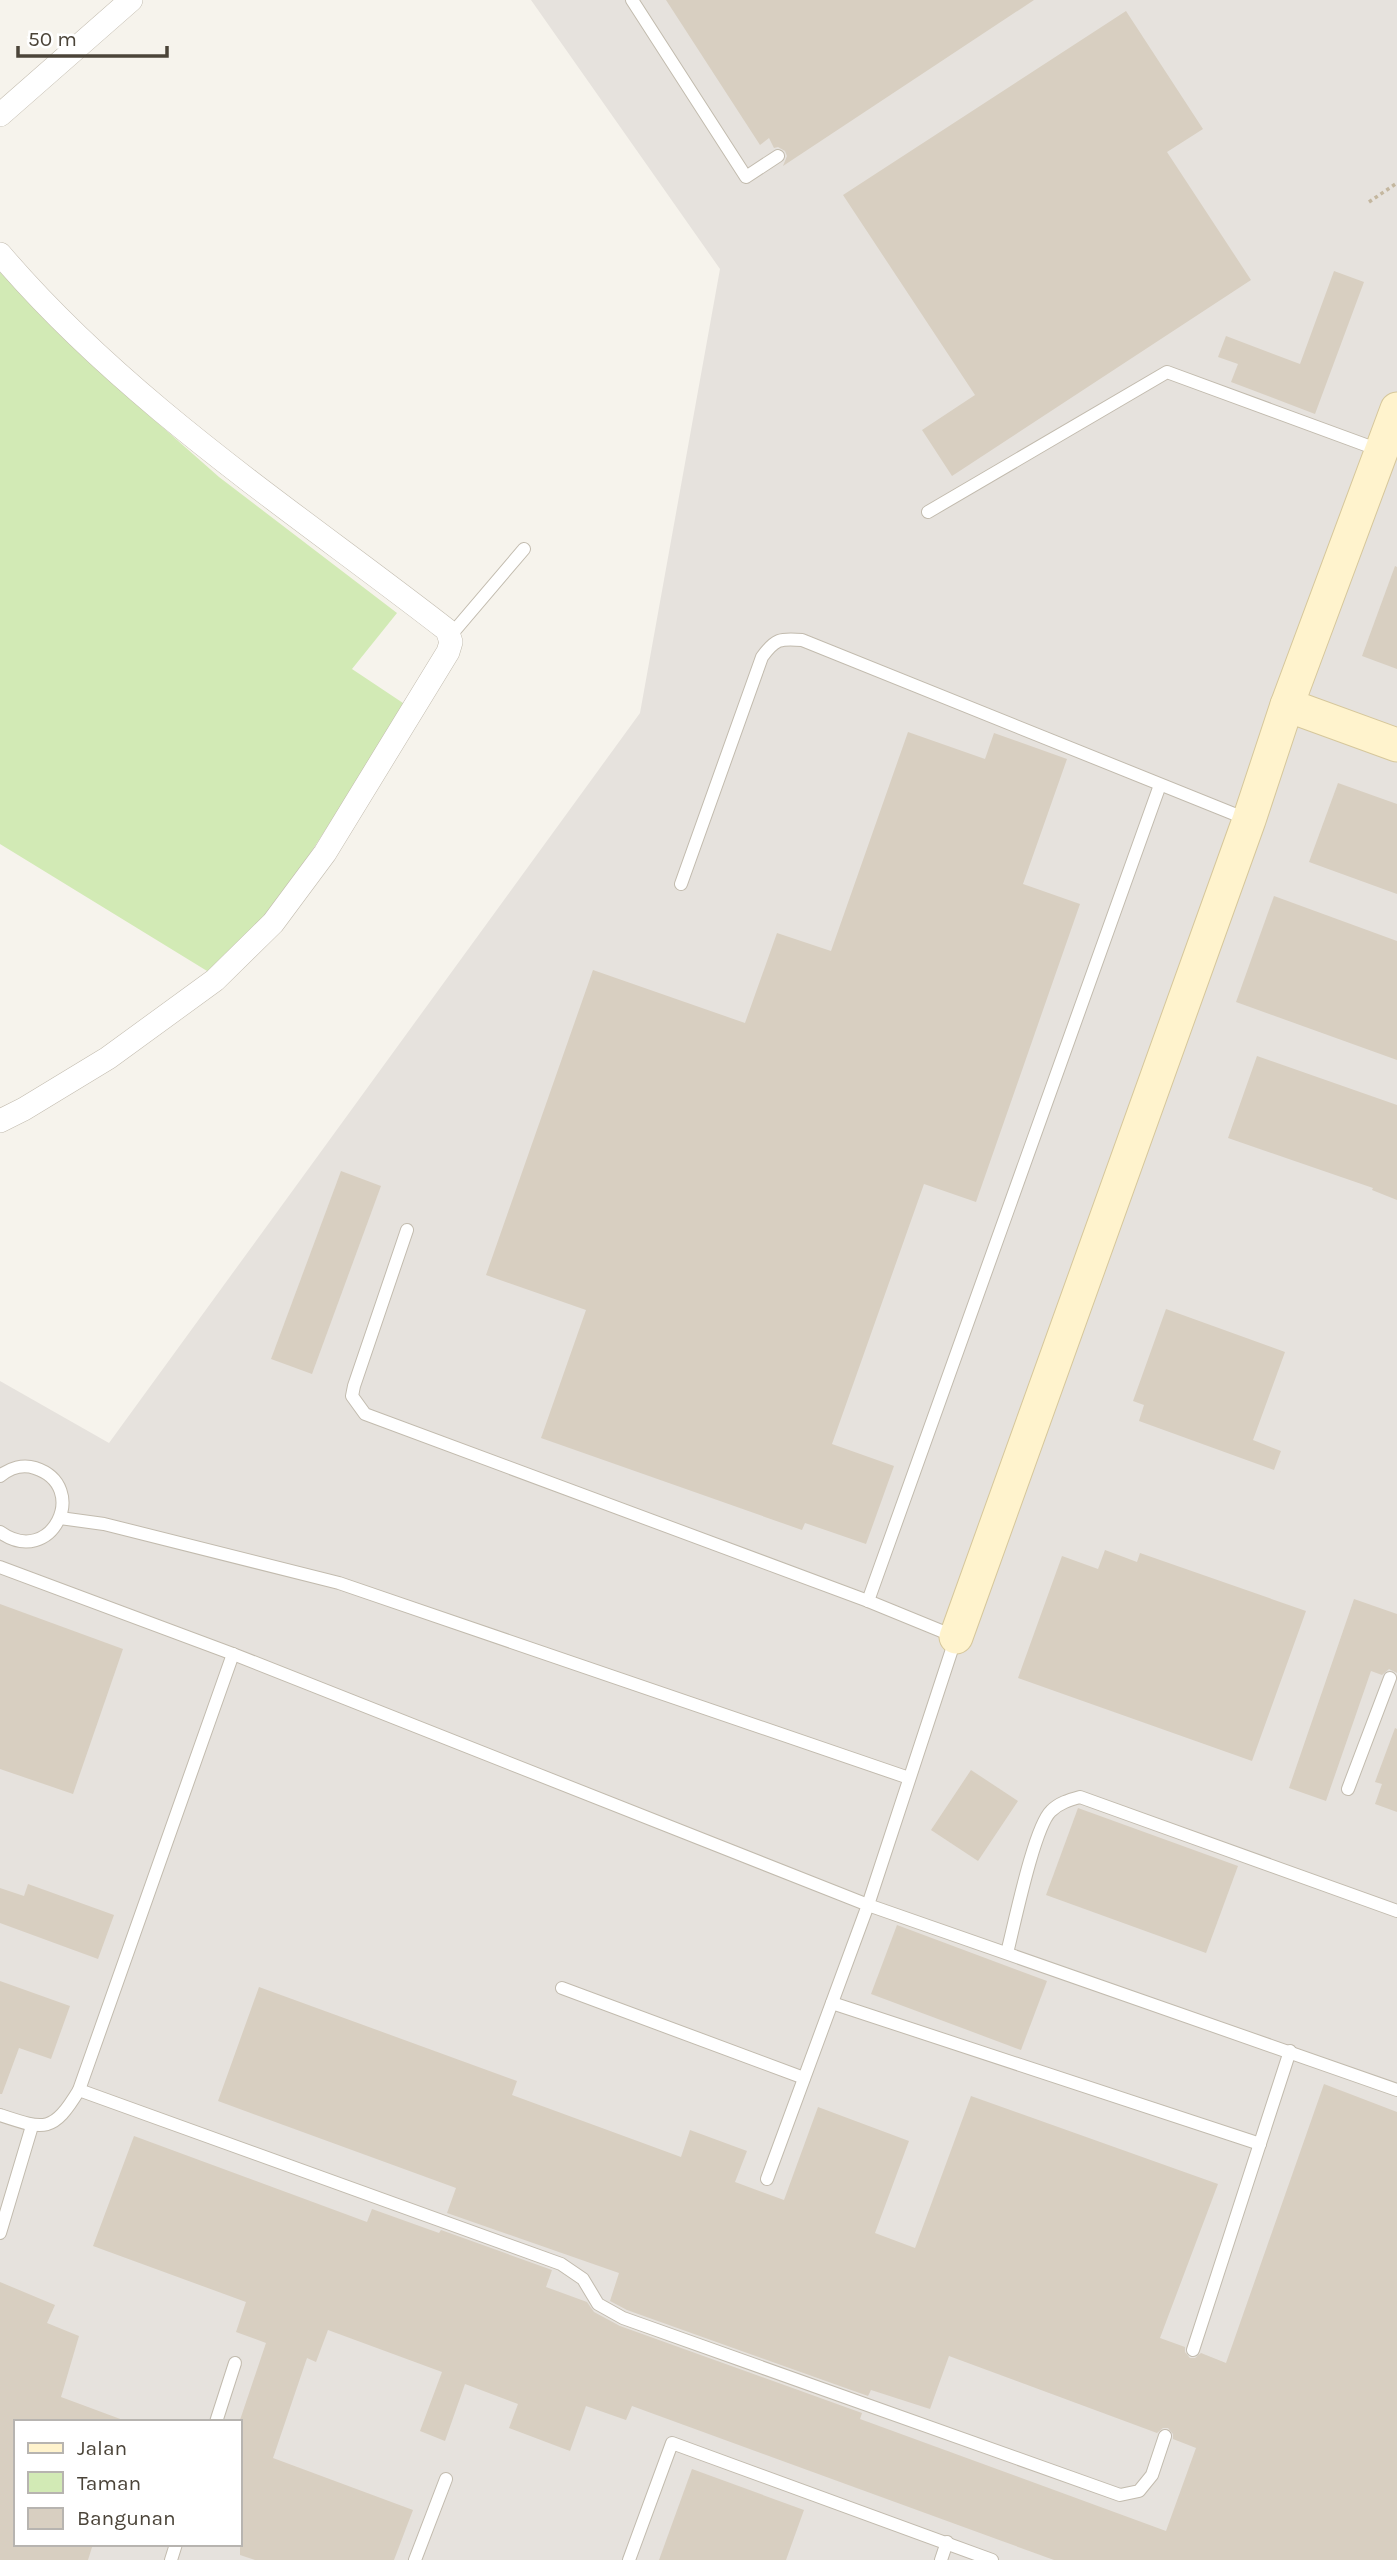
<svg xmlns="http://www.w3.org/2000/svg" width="1397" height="2560" viewBox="0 0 1397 2560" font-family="Karla,sans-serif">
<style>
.industrial{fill:#e6e2dd;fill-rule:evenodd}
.green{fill:#d2eab5}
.building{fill:#d8cfc1}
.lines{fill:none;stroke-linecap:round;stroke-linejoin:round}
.lane-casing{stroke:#c2bbae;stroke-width:14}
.street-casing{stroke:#c2bbae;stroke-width:24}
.secondary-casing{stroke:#d6c79b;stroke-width:35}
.path{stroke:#c4b79f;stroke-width:3.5;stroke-dasharray:3.5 3.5;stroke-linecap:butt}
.lane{stroke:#fff;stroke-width:12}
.street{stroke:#fff;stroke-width:23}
.secondary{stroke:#fff3cd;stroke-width:33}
</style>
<rect width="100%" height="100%" fill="#f6f3ec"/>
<path class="industrial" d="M531 0H1397V2560H0V1381L109 1443 640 713 720 269ZM16 2422H240V2544H16Z"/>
<polygon class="green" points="0,272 83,357 219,477 397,613 352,669 406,705 273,911 212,974 0,844"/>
<g class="building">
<polygon points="666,0 1034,0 783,166 787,156 785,151 778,147 774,148 769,138 760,145"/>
<polygon points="1126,11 1203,129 1167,152 1251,280 952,476 922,430 975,395 843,195"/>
<polygon points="1334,271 1364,282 1315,414 1231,382 1238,364 1218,357 1226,336 1300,364"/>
<polygon points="1395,566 1397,567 1397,669 1362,656"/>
<polygon points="908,732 985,759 994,733 1067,759 1023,884 1080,904 976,1202 924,1184 832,1444 894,1466 866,1544 805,1523 802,1530 541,1438 586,1310 486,1275 593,970 745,1023 777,933 831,951"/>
<polygon points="1338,783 1397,804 1397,894 1309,862"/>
<polygon points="1274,896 1397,941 1397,1060 1236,1002"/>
<polygon points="1257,1056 1397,1105 1397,1200 1372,1190 1373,1188 1228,1138"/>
<polygon points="341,1171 381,1186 312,1374 271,1359"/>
<polygon points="1166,1309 1285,1352 1253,1440 1281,1451 1274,1470 1139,1421 1144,1405 1133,1401"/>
<polygon points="1105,1550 1137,1562 1140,1553 1306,1611 1252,1761 1018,1678 1062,1556 1098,1569"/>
<polygon points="1354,1599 1397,1614 1397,1673 1389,1669 1382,1675 1371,1671 1326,1801 1289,1788"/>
<polygon points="0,1604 123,1649 73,1794 0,1769"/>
<polygon points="1395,1728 1397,1729 1397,1812 1375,1804 1382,1784 1375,1782"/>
<polygon points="971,1770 1018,1801 978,1861 931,1830"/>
<polygon points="1078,1808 1238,1866 1206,1953 1046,1895"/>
<polygon points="28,1884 114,1915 98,1959 0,1923 0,1888 24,1896"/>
<polygon points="897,1925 1047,1981 1021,2050 871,1994"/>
<polygon points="0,1981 70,2006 51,2059 19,2048 2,2094 0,2094"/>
<polygon points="259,1987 517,2081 512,2095 681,2157 690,2130 747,2151 735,2182 784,2200 818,2107 909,2141 875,2233 915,2248 971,2096 1218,2184 1160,2338 1185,2347 1185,2352 1190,2358 1195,2358 1201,2353 1226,2363 1324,2084 1397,2112 1397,2560 1054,2560 632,2406 626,2420 586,2406 570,2451 509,2428 518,2404 465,2384 445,2441 420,2431 442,2372 328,2330 316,2362 307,2358 273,2458 413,2510 394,2560 255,2560 240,2555 240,2420 266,2343 236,2332 246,2302 93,2246 134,2136 367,2222 372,2209 439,2233 441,2230 552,2270 546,2287 587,2302 594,2312 620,2326 862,2413 860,2419 1166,2531 1196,2448 1173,2439 1173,2434 1168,2428 1163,2428 1157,2433 949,2356 930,2409 871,2390 868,2396 627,2310 610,2301 619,2273 447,2213 456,2188 218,2101"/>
<polygon points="0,2282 55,2305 47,2323 79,2336 61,2397 123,2420 122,2422 16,2422 16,2544 93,2544 88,2560 0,2560"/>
<polygon points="692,2469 804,2510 786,2560 659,2560"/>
</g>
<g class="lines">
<g class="lane-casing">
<g id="lane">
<polyline points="632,0 746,177 778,156"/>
<polyline points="928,512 1167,372 1382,451"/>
<polyline points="450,636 524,549"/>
<path d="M681 884 762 657C775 639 780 638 802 640L1249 820"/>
<polyline points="407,1230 354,1386 352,1396 365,1414 868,1601 956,1637 868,1905 1397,2090"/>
<path d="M0 1476C10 1468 23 1464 35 1468 91 1486 52 1569 0 1532"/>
<polyline points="60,1518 104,1524 339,1583 909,1778"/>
<polyline points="0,1567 233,1654 868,1905 767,2179"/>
<polyline points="868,1601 1160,785"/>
<polyline points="1348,1789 1390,1678"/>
<path d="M1007 1953C1014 1926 1034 1827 1051 1811 1059 1803 1069 1800 1080 1797L1397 1911"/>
<polyline points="562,1988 804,2078"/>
<polyline points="832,2003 1260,2144"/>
<polyline points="79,2090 561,2264 583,2279 598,2304 623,2318 1120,2495 1139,2491 1152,2475 1165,2436"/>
<path d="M0 2115C45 2130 53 2133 79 2090L233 1654"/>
<polyline points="0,2233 32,2126"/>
<polyline points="1193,2350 1290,2051"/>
<polyline points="216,2422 235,2363"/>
<polyline points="171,2560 176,2544"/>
<polyline points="415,2560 446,2479"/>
<polyline points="629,2560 672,2443 992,2560"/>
<polyline points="941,2560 947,2542"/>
</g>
</g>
<g class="street-casing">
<g id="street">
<polyline points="0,115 131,0"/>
<path d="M0 254C127 403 294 511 447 630L451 642 448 652 325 853 273 923 215 980 108 1058 24 1109 0 1121"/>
</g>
</g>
<g class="secondary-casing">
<g id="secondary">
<polyline points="1287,705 1397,745"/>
<polyline points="956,1637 1249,820 1287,705 1397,409"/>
</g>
</g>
<polyline class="path" points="1369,202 1397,183"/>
<use href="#lane" class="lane"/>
<use href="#street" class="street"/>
<use href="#secondary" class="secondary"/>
</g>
<rect x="14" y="2420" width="228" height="126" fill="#ffffff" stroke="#b7b4b0" stroke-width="2"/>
<rect x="28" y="2443" width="35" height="10" fill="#fff3cd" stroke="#b7b4b0" stroke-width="2"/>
<text x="77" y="2455" font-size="21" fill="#4b4439">Jalan</text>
<rect x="28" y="2472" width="35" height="21" fill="#d2eab5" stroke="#b7b4b0" stroke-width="2"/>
<text x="77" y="2490" font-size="21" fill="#4b4439">Taman</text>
<rect x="28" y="2508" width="35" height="21" fill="#d8cfc1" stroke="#b7b4b0" stroke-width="2"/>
<text x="77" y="2525" font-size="21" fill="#4b4439">Bangunan</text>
<path d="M18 46v10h149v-10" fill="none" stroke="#4b4439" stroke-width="3.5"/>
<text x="28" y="46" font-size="21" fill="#4b4439" stroke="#ffffff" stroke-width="5" paint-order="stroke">50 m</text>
</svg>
